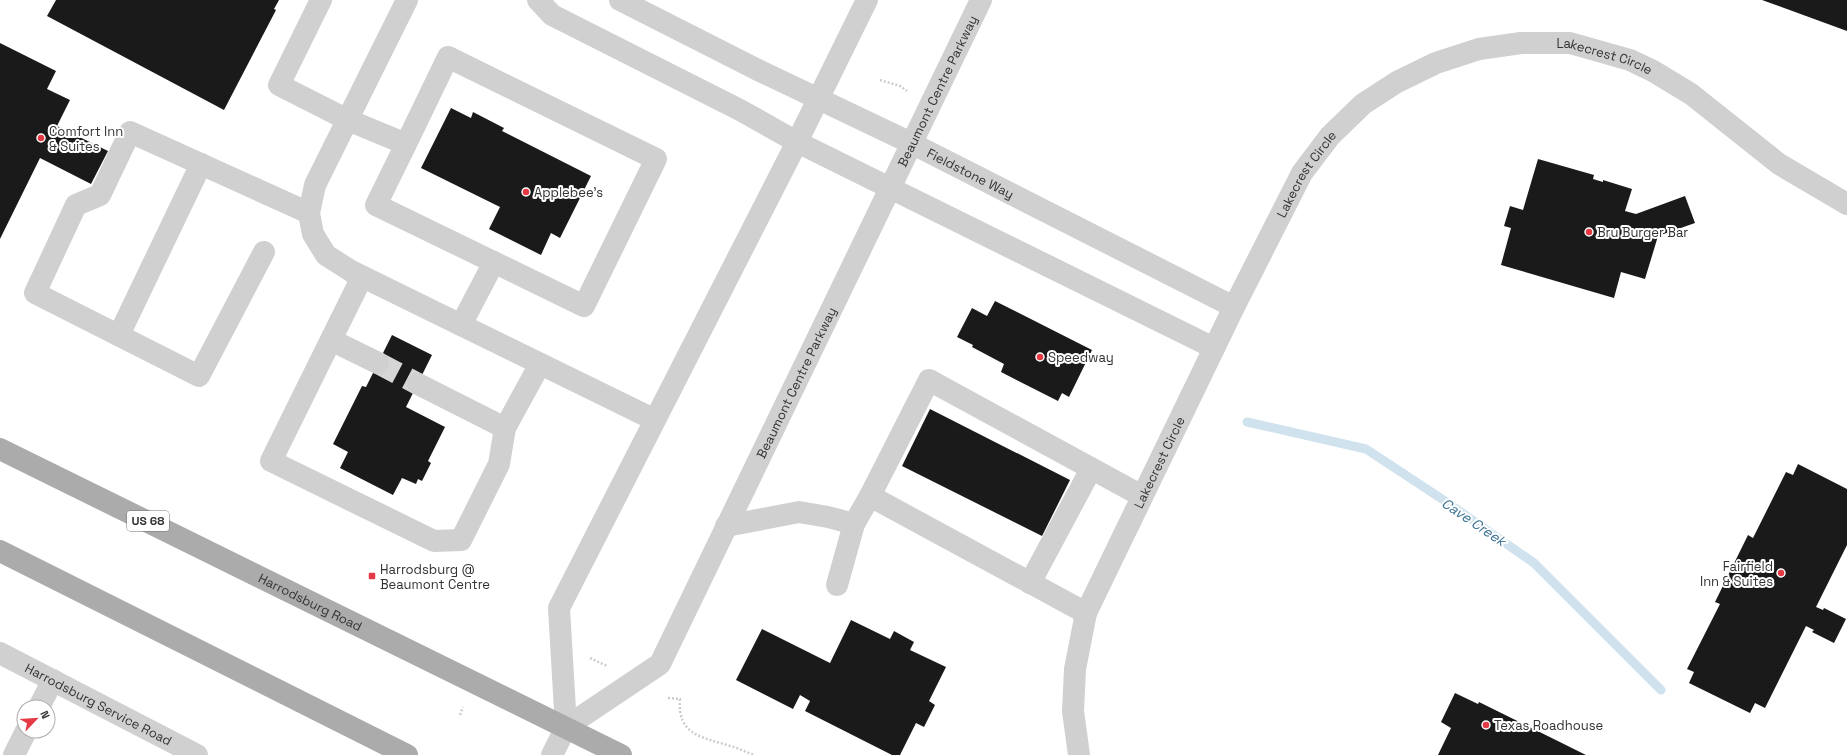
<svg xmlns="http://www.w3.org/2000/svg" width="1847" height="755" viewBox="0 0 1847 755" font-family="'Space Grotesk',sans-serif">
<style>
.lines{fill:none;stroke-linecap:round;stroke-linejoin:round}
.stream{stroke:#cfe2ee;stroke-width:9}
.building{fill:#1a1a1a}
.minor-tunnel{stroke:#d6d6d6;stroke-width:22;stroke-dasharray:22 11;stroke-linecap:butt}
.path{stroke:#cdcdcd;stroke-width:2.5;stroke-dasharray:2 2;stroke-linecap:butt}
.minor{stroke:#d0d0d0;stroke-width:22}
.major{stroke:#ababab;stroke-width:22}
.poi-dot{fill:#e63946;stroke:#fff;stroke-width:1.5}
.labels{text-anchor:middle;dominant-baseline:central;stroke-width:4;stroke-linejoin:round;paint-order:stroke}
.shield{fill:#fff;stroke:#707070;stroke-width:1}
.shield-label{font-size:12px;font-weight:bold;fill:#333}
.street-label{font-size:13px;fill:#333;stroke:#fff}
.poi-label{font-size:13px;fill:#333;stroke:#fff;text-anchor:start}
.water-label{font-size:14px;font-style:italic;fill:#3f7597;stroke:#fff}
</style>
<rect width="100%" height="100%" fill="#fff"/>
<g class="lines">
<polyline class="stream" points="1247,422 1366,449 1445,501 1534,563 1661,690"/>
</g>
<g class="building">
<polygon points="56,0 279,0 274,9 276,10 224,110 47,16"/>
<polygon points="1762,0 1847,0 1847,31"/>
<polygon points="0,43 56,71 47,89 70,100 57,126 108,151 91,184 40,158 0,239"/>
<polygon points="451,108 471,118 473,112 504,128 502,131 591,176 560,238 551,233 541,255 489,229 500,207 421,168"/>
<polygon points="1538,159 1594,175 1593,179 1603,182 1603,180 1632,189 1625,211 1636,214 1685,196 1695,223 1658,236 1645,279 1621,272 1614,298 1501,265 1511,228 1504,226 1510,206 1523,210"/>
<polygon points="995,301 1092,350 1069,397 1062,393 1058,401 1001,372 1004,364 972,347 973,345 957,337 972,308 987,316"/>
<polygon points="392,335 432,355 406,407 445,427 428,461 431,463 422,481 418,479 416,484 402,478 393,495 340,468 348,452 333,444 362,386 366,387"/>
<polygon points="930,409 1070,480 1042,536 902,466"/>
<polygon points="1798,464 1847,489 1847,545 1816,607 1823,610 1824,608 1846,619 1834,643 1812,632 1814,630 1806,626 1765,708 1755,703 1750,713 1689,683 1694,672 1687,669 1720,604 1715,602 1748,535 1753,538 1786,472 1793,475"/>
<polygon points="851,620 890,639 894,631 914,642 910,650 946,667 929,701 935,705 924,727 916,723 900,755 892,755 805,711 810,701 800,695 793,709 736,680 762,629 830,663"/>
<polygon points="1455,693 1478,704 1479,702 1586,755 1438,755 1451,728 1441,722"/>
</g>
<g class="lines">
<polyline class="minor-tunnel" points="378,363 418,384"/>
<g class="path">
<polyline points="880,80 900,86 907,91"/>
<polyline points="590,658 607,666"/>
<path d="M668 698 680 699C677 736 703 737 730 746 738 748 746 752 754 755"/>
<polyline points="460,715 463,707"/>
</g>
<g class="minor">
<polyline points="321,0 279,85 348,120 406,144 448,57 656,159 584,306 376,205 406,144"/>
<polyline points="407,0 315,185 309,213 313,234 326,255 351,271 655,420"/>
<polyline points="538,0 552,15 740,110 797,142 1214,348"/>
<path id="s1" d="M620 0 756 69 911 143 1234 307"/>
<polyline points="264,252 199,376 35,293 76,205 100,195 130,132 309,213"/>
<polyline points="362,277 271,461 434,541 461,540 499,464 505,428 540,364"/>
<polyline points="461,325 494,262"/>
<polyline points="119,335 201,164"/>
<polyline points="331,340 378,363"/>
<polyline points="418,384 505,428"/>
<polyline points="870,496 929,380 1142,496"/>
<polyline points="726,526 799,512 828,517 854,524 870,496 1086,613"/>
<polyline points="1030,583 1091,469"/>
<polyline points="837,585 854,524"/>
<path id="s2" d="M0 653 197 755"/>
<polyline points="39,707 53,680"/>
<polyline points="566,727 559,608 797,142 867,0"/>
<polyline points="14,755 26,731"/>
<path id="s3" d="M552 755 566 727 660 664 981 0"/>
<path id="s4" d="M1079 755 1073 711 1075 669 1086 613 1234 307 1302 173 1330 136 1363 104 1397 82 1436 63 1479 49 1521 43H1570L1630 60 1653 71 1691 94 1779 164 1847 204"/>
</g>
<g class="major">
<path id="s5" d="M0 449 621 755"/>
<polyline points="0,551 407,755"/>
</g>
</g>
<g class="poi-dot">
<circle cx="41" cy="138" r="4"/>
<circle cx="526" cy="192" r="4"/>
<circle cx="1589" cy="232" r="4"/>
<circle cx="1040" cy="357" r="4"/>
<circle cx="1781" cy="573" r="4"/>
<rect x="368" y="572" width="8" height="8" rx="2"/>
<circle cx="1486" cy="725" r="4"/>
</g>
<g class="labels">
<rect class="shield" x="127" y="511" width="42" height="20" rx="3"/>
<g class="shield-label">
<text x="148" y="521">US 68</text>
</g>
<g class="street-label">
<text stroke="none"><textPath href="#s4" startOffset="983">Lakecrest Circle</textPath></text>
<text stroke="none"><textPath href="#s3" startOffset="781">Beaumont Centre Parkway</textPath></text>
<text stroke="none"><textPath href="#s1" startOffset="391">Fieldstone Way</textPath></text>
<text stroke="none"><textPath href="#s4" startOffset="635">Lakecrest Circle</textPath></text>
<text stroke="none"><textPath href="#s3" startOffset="457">Beaumont Centre Parkway</textPath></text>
<text stroke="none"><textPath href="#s4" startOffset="311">Lakecrest Circle</textPath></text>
<text stroke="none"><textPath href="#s5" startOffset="346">Harrodsburg Road</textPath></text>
<text stroke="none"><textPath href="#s2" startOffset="111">Harrodsburg Service Road</textPath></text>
</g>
<g class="poi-label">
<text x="49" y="131">Comfort Inn<tspan x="49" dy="15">&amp; Suites</tspan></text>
<text x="534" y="192">Applebee's</text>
<text x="1597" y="232">Bru Burger Bar</text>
<text x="1048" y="357">Speedway</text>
<text x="1773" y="566" text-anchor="end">Fairfield<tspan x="1773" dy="15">Inn &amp; Suites</tspan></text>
<text x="380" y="569">Harrodsburg @<tspan x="380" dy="15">Beaumont Centre</tspan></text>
<text x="1494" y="725">Texas Roadhouse</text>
</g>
<g class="water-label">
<text transform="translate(1474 522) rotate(34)">Cave Creek</text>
</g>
</g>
<g transform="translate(36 719) rotate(65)"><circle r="19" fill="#ffffff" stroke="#adadad"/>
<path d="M0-3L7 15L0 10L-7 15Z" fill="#e63946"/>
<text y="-6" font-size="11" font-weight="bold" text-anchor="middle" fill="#333333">N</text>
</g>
</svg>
